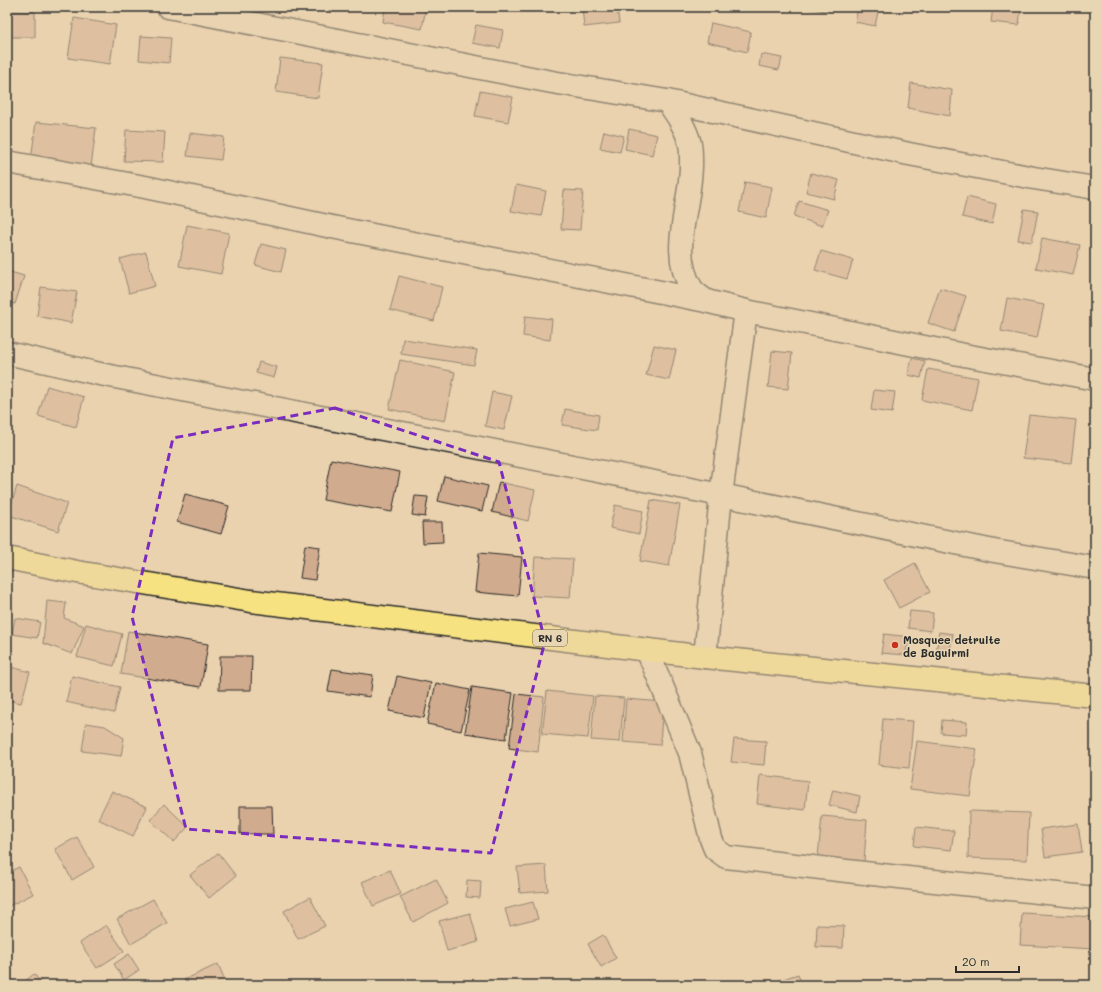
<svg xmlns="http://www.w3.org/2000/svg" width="1102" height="992" viewBox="0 0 1102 992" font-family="Mali,sans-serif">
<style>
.building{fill:#d1ab8e;stroke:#2b2b2b}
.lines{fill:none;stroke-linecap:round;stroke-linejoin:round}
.minor-casing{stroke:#2b2b2b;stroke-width:25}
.major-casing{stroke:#2b2b2b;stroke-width:25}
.minor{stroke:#e8d6b3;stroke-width:22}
.major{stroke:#f7e281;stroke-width:22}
.marked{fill:none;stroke:#7b2cbf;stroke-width:3;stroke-dasharray:8 5;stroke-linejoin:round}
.poi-dot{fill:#c8321e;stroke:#e8d6b3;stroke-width:1.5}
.labels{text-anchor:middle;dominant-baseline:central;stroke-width:3;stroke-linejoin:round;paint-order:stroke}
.shield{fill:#e8d6b3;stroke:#645e54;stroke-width:1}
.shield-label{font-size:10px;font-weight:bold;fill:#2b2b2b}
.poi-label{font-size:11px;font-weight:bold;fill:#2b2b2b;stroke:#e8d6b3;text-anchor:start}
</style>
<rect width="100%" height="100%" fill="#ead2af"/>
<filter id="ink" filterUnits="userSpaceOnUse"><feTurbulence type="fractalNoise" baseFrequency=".025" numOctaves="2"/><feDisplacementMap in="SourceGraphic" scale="8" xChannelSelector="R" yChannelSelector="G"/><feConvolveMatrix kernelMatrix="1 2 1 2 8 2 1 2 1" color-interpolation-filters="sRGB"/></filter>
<g filter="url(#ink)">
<g class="building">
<polygon points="385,7 426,7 422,29 383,22"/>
<polygon points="582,7 617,7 619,23 584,27"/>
<polygon points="698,7 718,7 718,10"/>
<polygon points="797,7 826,7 826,11"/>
<polygon points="993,7 1021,7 1019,25 991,22"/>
<polygon points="858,8 878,12 875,26 855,22"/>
<polygon points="7,11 35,12 35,37 7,37"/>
<polygon points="74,18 116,25 110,64 68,58"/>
<polygon points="711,23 751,32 747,52 707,42"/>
<polygon points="476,25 503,30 500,48 472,43"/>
<polygon points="141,36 171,38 169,63 139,60"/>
<polygon points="761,54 782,58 779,70 759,66"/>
<polygon points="280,58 323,63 318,98 276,92"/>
<polygon points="911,83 952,90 950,116 908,108"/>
<polygon points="480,91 513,97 508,122 475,116"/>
<polygon points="36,122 96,128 91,167 31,160"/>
<polygon points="629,129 657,135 652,155 625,149"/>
<polygon points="126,130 165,132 163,162 124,161"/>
<polygon points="604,131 624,136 620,152 600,148"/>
<polygon points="190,133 224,137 221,160 187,156"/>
<polygon points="811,173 839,180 834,199 806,192"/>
<polygon points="745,182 772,187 766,218 739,212"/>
<polygon points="516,185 546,191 541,216 511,211"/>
<polygon points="564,190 583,191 580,230 561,229"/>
<polygon points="967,197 996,204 992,224 962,217"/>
<polygon points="799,201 828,210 822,226 794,216"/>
<polygon points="1024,209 1038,211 1032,242 1018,240"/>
<polygon points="187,225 229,233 221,274 179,266"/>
<polygon points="1042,238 1080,245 1073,275 1036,268"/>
<polygon points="261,244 286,250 281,272 255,265"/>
<polygon points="821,251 853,260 847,279 815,270"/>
<polygon points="146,252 155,286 129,293 120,259"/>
<polygon points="7,271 24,276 15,304 7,302"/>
<polygon points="399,276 442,287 434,321 390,310"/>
<polygon points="41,287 77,292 71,323 37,316"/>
<polygon points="940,288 966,296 954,332 928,323"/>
<polygon points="1007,298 1044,305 1037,338 1001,331"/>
<polygon points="525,316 552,319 550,340 523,336"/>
<polygon points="403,339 477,350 474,365 401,354"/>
<polygon points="654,345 676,350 669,380 646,375"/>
<polygon points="772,351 792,353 788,389 768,387"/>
<polygon points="912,358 925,361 921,378 908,375"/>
<polygon points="400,360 455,372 445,421 389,409"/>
<polygon points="259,362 277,367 274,378 256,373"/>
<polygon points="928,369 978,378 972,410 922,400"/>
<polygon points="47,386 84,397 76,427 38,416"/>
<polygon points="874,390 895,392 892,413 871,410"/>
<polygon points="492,392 512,396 504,430 485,426"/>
<polygon points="565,409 599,415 597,430 562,425"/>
<polygon points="1029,415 1076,420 1071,463 1023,458"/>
<polygon points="331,459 400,472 392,512 323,500"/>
<polygon points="7,465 12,466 7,490"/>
<polygon points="444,476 488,486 482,511 438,501"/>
<polygon points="499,482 535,490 528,521 492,512"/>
<polygon points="17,486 67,503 58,531 8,515"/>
<polygon points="185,494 229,506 221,534 177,522"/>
<polygon points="415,496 428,497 425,517 412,515"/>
<polygon points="651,500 680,505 669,566 640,561"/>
<polygon points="615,505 643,511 639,534 610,528"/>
<polygon points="422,522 442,522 443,542 423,543"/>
<polygon points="305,545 320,547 315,580 300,578"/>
<polygon points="479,553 522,557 518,596 475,592"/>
<polygon points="535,557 573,559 570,598 532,596"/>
<polygon points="915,563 930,592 899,608 884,580"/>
<polygon points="47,601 66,603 64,618 84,626 72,654 43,643"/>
<polygon points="910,611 933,613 931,631 908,628"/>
<polygon points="15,618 40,622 37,638 12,634"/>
<polygon points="86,624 122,634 114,666 77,657"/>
<polygon points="128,631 208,644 201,687 121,674"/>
<polygon points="939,632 953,634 949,655 936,653"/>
<polygon points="884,634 910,637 905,655 881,653"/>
<polygon points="220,656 252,656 251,690 219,690"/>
<polygon points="7,666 30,672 21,703 7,700"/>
<polygon points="332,669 373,675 370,697 328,691"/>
<polygon points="72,676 120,687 114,713 66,702"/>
<polygon points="397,676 431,683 424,718 389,711"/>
<polygon points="436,683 470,690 461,731 427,724"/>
<polygon points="472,687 513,693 506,739 465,733"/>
<polygon points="547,691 593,696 588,738 542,734"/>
<polygon points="516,694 544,697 538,752 509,748"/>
<polygon points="595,696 624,698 620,742 591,740"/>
<polygon points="626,699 663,702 660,745 623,742"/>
<polygon points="883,719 913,721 909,768 879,765"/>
<polygon points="942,720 967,722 966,735 941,733"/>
<polygon points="86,723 105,726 124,738 121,756 82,751"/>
<polygon points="734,739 766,741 764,765 731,762"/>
<polygon points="917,741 977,749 970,796 910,789"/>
<polygon points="760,775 808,781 805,810 757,804"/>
<polygon points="833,790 860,796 857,812 829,805"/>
<polygon points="112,791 147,807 133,836 98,819"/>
<polygon points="164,804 188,827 174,842 150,820"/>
<polygon points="240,806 272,806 273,834 240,834"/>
<polygon points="969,811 1029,813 1027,860 968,858"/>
<polygon points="822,816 867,820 864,861 818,857"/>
<polygon points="1078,824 1082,852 1045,857 1041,829"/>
<polygon points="916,827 954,831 951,850 914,846"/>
<polygon points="77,837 94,867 72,880 55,849"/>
<polygon points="218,853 236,876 209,898 190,875"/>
<polygon points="546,865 548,891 520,893 517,867"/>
<polygon points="19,867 33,894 7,907 7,873"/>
<polygon points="390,870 401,894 373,906 362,882"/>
<polygon points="436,879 448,903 413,922 400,897"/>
<polygon points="467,880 481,881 480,898 466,897"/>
<polygon points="310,897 325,926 298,939 284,911"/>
<polygon points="153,899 167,923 131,944 117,919"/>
<polygon points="533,902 538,919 510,926 505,909"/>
<polygon points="470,913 478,942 447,951 439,921"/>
<polygon points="1022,913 1095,917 1095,949 1020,945"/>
<polygon points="106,925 124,951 97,968 80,943"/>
<polygon points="817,925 844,926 843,948 816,947"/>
<polygon points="603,935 616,958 601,967 588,944"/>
<polygon points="129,954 139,970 124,980 114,964"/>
<polygon points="218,964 227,985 186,985 184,980"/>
<polygon points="34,974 43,985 20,985"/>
<polygon points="798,974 802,985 765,985"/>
</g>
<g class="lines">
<g class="minor-casing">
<g id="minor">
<polyline points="168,7 552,82 667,101 909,154 1034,178 1095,188"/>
<path d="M667 101C677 115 686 128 690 144 691 149 691 155 691 160 693 202 667 249 692 289 695 293 701 297 706 301"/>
<polyline points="7,162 145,187 332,227 706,301 746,311 964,355 1095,379"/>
<polyline points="7,353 100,374 721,495 994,551 1095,568"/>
<polyline points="647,650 690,753 711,839 715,849 726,857 925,880 1095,898"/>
<polyline points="705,657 721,495 746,311"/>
</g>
</g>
<g class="major-casing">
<polyline id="major" points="7,558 77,572 251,601 705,657 1095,696"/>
</g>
<use href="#minor" class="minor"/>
<use href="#major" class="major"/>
</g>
</g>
<path d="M0 0H1102V992H0ZM335 408 499 462 545 641 491 853 186 829 132 617 173 438Z" fill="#ead2af" fill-opacity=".55" fill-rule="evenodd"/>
<path class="marked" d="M335 408 499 462 545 641 491 853 186 829 132 617 173 438Z"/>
<circle class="poi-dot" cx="895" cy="645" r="4"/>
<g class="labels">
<rect class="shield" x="533" y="630" width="34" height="16" rx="3"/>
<g class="shield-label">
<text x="550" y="638">RN 6</text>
</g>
<g class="poi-label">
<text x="903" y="639">Mosquee detruite<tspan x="903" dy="13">de Baguirmi</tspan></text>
</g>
</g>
<rect width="1102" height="992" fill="none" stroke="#e8d6b3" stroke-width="24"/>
<rect x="12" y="12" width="1078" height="968" fill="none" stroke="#2b2b2b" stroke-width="1.5" filter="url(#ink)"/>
<path d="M956 966v6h63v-6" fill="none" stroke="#2b2b2b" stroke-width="2"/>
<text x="962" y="966" font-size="12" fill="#2b2b2b" stroke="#e8d6b3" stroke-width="3" paint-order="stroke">20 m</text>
</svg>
